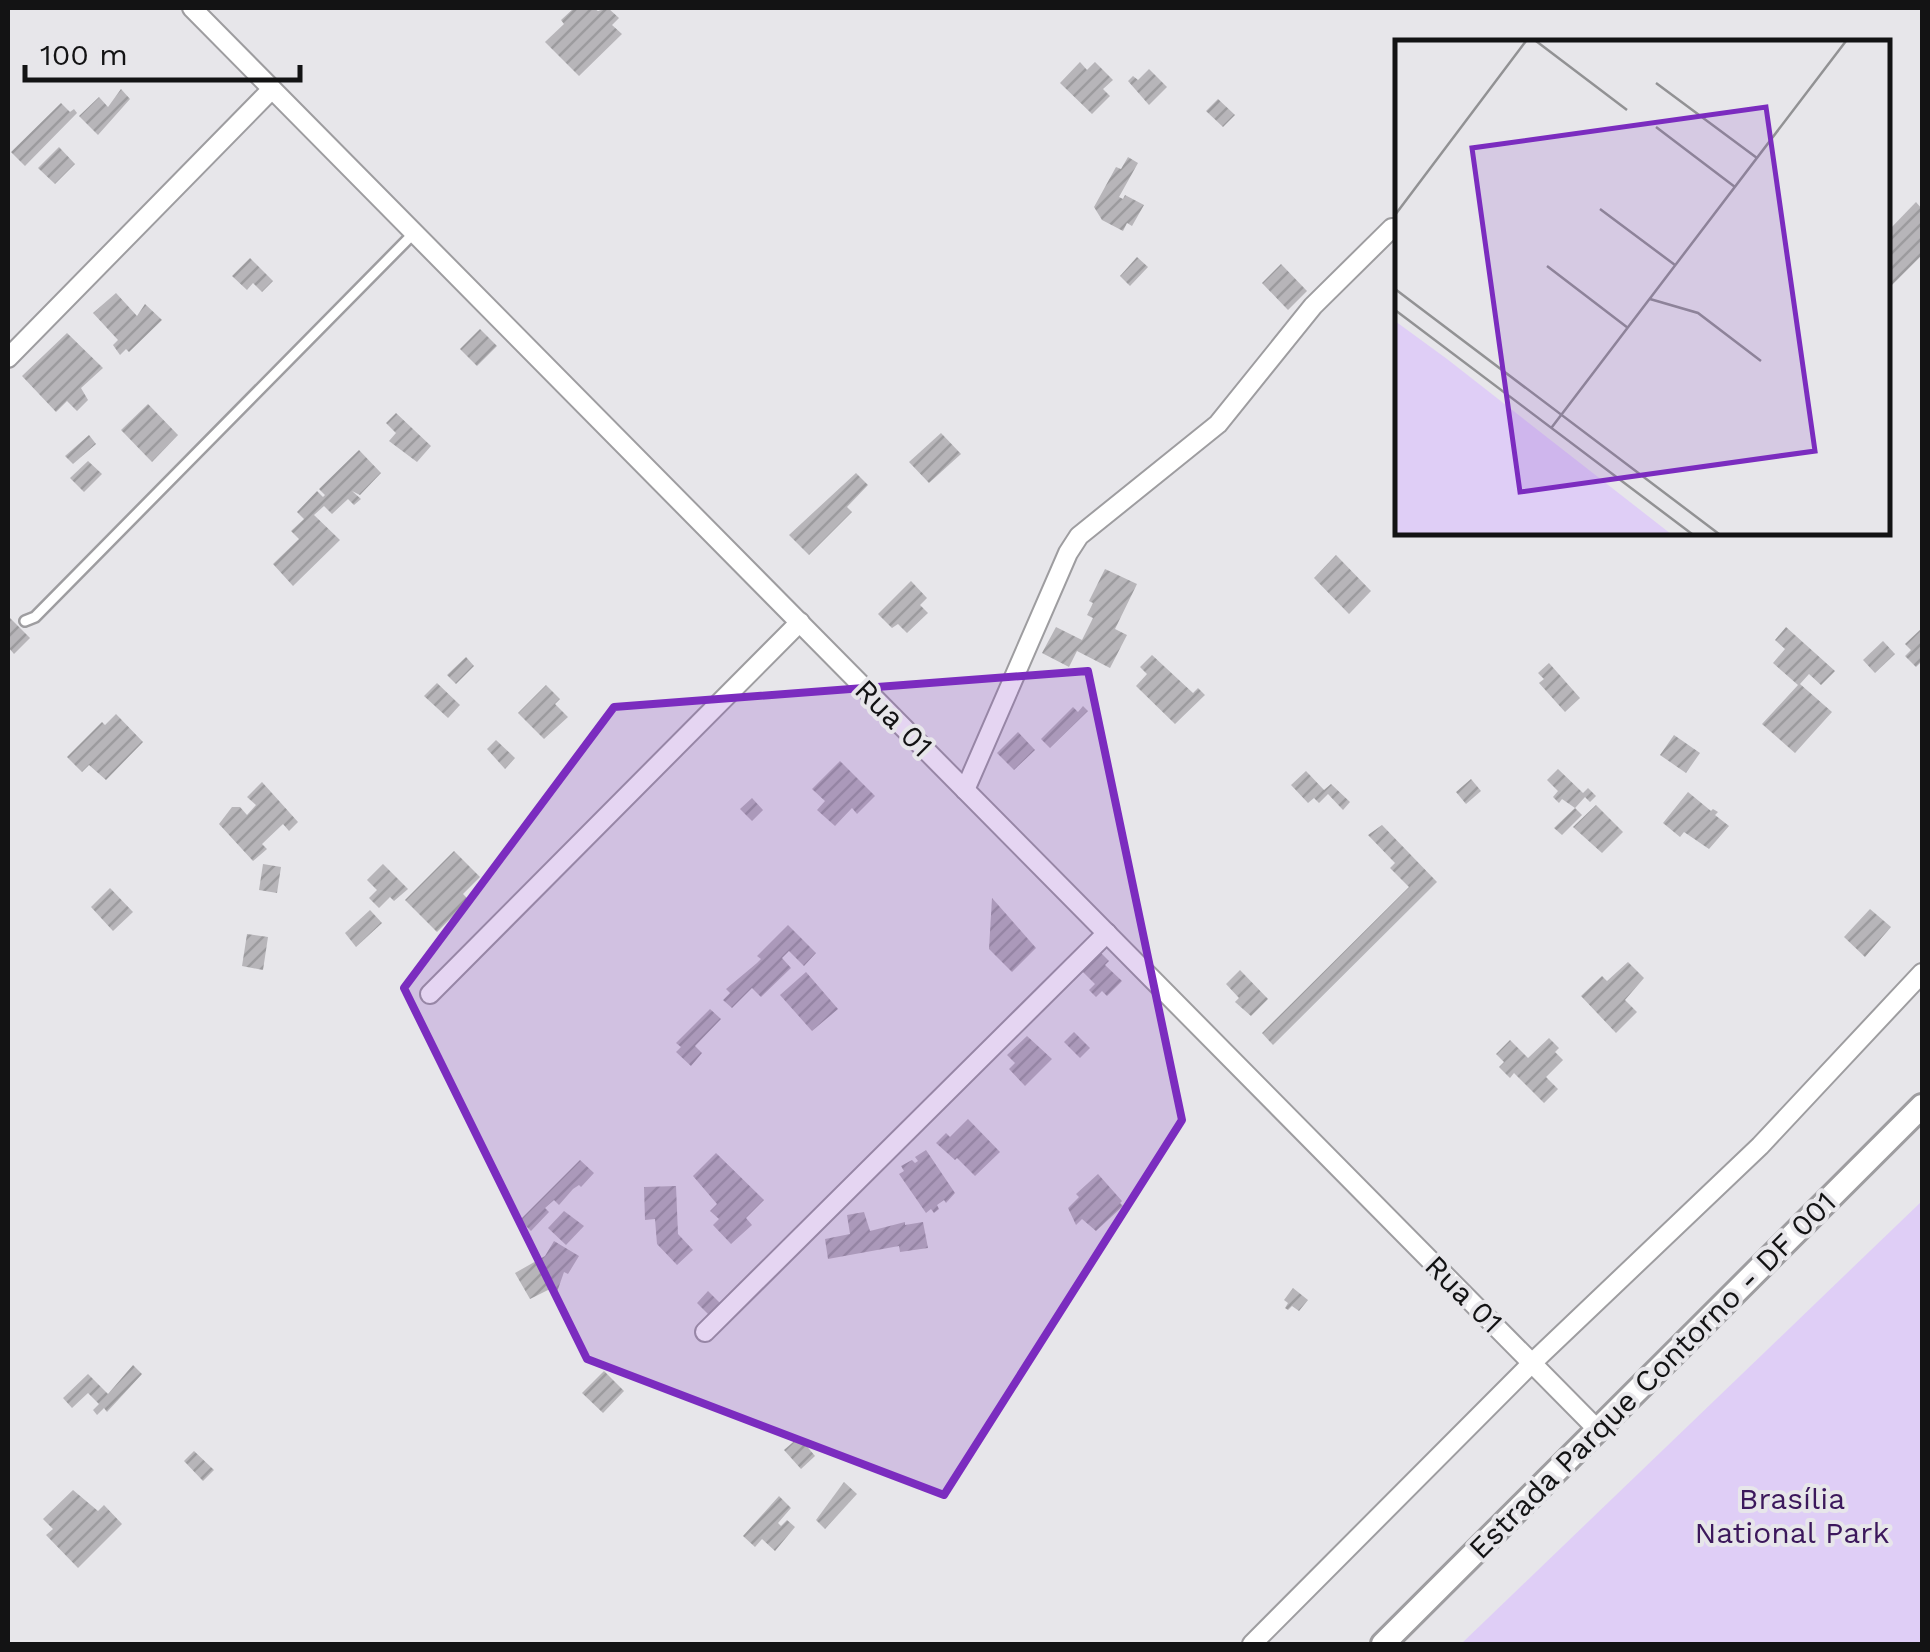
<svg xmlns="http://www.w3.org/2000/svg" width="1930" height="1652" viewBox="0 0 1930 1652" font-family="'Work Sans',sans-serif">
<style>
.green{fill:#dfcef6}
.building{fill:url(#building-hatch)}
.lines{fill:none;stroke-linecap:round;stroke-linejoin:round}
.lane-casing{stroke:#9e9da0;stroke-width:14}
.street-casing{stroke:#9e9da0;stroke-width:22}
.secondary-casing{stroke:#9e9da0;stroke-width:28}
.lane{stroke:#fff;stroke-width:9}
.street{stroke:#fff;stroke-width:18}
.secondary{stroke:#fff;stroke-width:22}
.marked{fill:#7b2cbf;fill-opacity:0.2;stroke:#7b2cbf;stroke-width:8;stroke-linejoin:round}
.labels{text-anchor:middle;dominant-baseline:central;stroke-width:8;stroke-linejoin:round;paint-order:stroke}
.street-label{font-size:30px;fill:#131314;stroke:#e7e6ea}
.park-label{font-size:30px;fill:#3c185c;stroke:#e7e6ea}
.inset-road{fill:none;stroke:#929294;stroke-width:2.5}
.view{fill:#7b2cbf;fill-opacity:0.15;stroke:#7b2cbf;stroke-width:5}
.inset-edge{fill:none;stroke:#131314;stroke-width:5}
</style>
<defs>
<pattern id="building-hatch" width="6" height="6" patternUnits="userSpaceOnUse" patternTransform="scale(2.5)"><rect width="6" height="6" fill="#b7b5b9"/><path d="M-1 1l2-2M0 6l6-6M5 7l2-2" fill="none" stroke="#9c9b9e"/></pattern>
</defs>
<rect width="100%" height="100%" fill="#e7e6ea"/>
<polygon class="green" points="1922,1201 1922,1644 1461,1644"/>
<g class="building">
<polygon points="574,8 586,10 593,8 598,11 608,8 619,18 612,25 622,34 579,76 545,42 564,24 561,20"/>
<polygon points="1080,62 1087,70 1095,62 1113,80 1103,89 1110,96 1092,114 1060,83"/>
<polygon points="1149,69 1167,87 1149,105 1128,81 1133,76 1138,80"/>
<polygon points="121,89 130,99 98,135 79,116 99,97 108,107"/>
<polygon points="1218,99 1235,115 1223,127 1206,111"/>
<polygon points="61,103 70,112 74,109 77,113 25,166 11,152"/>
<polygon points="59,147 75,164 55,184 38,168"/>
<polygon points="1128,157 1138,163 1119,197 1123,199 1125,195 1144,205 1132,226 1127,223 1123,231 1102,220 1094,207 1116,167 1121,169"/>
<polygon points="1916,202 1922,209 1922,255 1888,289 1888,231"/>
<polygon points="1137,257 1148,267 1130,286 1120,276"/>
<polygon points="250,258 273,281 262,292 253,283 247,290 232,276"/>
<polygon points="1281,264 1307,291 1288,310 1262,283"/>
<polygon points="116,293 137,316 145,304 162,320 129,352 126,349 120,355 113,345 118,340 93,313"/>
<polygon points="480,329 497,346 477,366 460,349"/>
<polygon points="67,333 103,368 81,388 88,400 77,411 67,401 56,412 22,376"/>
<polygon points="148,404 178,435 152,462 121,430"/>
<polygon points="396,413 431,446 417,462 389,441 396,433 386,423"/>
<polygon points="941,433 961,454 929,483 909,462"/>
<polygon points="89,435 96,444 73,464 65,456"/>
<polygon points="359,450 381,473 360,495 352,491 361,499 354,505 348,499 332,514 324,506 314,515 340,540 293,586 273,564 299,539 291,531 304,519 297,512 317,491 323,497 325,495 319,489"/>
<polygon points="88,461 102,474 84,492 70,478"/>
<polygon points="856,473 868,485 847,507 852,512 809,555 789,535"/>
<polygon points="1336,555 1371,591 1349,614 1314,578"/>
<polygon points="1105,569 1137,584 1115,629 1127,635 1110,668 1077,651 1069,667 1042,653 1056,627 1082,640 1093,618 1087,615 1093,603 1089,601"/>
<polygon points="911,581 927,598 920,605 928,613 907,633 898,624 892,628 878,614"/>
<polygon points="8,616 30,638 14,654 8,647"/>
<polygon points="1786,627 1835,671 1821,685 1809,674 1800,684 1832,712 1795,753 1762,724 1798,685 1773,663 1785,649 1775,640"/>
<polygon points="1922,628 1922,661 1916,667 1905,656 1911,650 1905,644"/>
<polygon points="1883,641 1895,654 1875,673 1863,660"/>
<polygon points="1152,655 1193,693 1198,688 1205,695 1175,724 1136,686 1147,674 1140,667"/>
<polygon points="466,657 474,666 456,684 447,675"/>
<polygon points="1549,663 1580,698 1565,712 1539,683 1544,679 1538,673"/>
<polygon points="437,683 460,705 448,718 424,696"/>
<polygon points="546,685 560,699 555,704 568,717 544,739 518,713"/>
<polygon points="1083,706 1088,711 1050,748 1041,739 1073,707 1078,712"/>
<polygon points="116,714 143,742 106,780 89,765 82,772 67,757 102,722 105,725"/>
<polygon points="1018,732 1035,750 1014,770 997,753"/>
<polygon points="1674,735 1700,753 1686,773 1660,755"/>
<polygon points="496,740 515,758 505,769 487,749"/>
<polygon points="840,761 875,796 857,814 852,808 835,826 817,810 825,801 812,789"/>
<polygon points="1558,769 1583,793 1588,788 1596,796 1590,802 1585,797 1575,808 1562,799 1559,803 1553,797 1558,791 1547,780"/>
<polygon points="1306,771 1324,790 1331,784 1350,802 1343,810 1328,794 1319,803 1314,798 1308,803 1291,785"/>
<polygon points="1471,779 1481,791 1466,804 1456,792"/>
<polygon points="262,782 298,822 289,831 283,824 262,844 267,849 253,861 219,824 232,807 240,807 247,815 256,805 247,797"/>
<polygon points="1688,792 1711,811 1713,809 1718,812 1715,815 1729,826 1709,849 1684,832 1680,837 1663,823"/>
<polygon points="752,798 763,810 752,821 740,809"/>
<polygon points="1596,805 1623,832 1602,853 1573,827"/>
<polygon points="1575,808 1582,815 1562,835 1554,828"/>
<polygon points="1382,825 1437,882 1273,1045 1262,1033 1409,887 1390,868 1395,863 1368,835"/>
<polygon points="454,851 480,877 463,894 469,900 437,932 405,900"/>
<polygon points="263,864 281,867 277,893 259,890"/>
<polygon points="383,864 408,889 394,901 390,897 379,908 369,898 377,890 367,880"/>
<polygon points="110,888 133,912 113,931 91,907"/>
<polygon points="992,898 1036,948 1012,972 989,949"/>
<polygon points="1870,909 1891,927 1865,957 1844,937"/>
<polygon points="370,910 382,923 356,947 345,933"/>
<polygon points="788,925 816,953 804,966 789,951 782,958 791,968 761,997 752,988 732,1008 723,1000 730,993 726,989 757,963 761,959 757,956"/>
<polygon points="247,934 268,937 263,970 242,966"/>
<polygon points="1101,953 1109,961 1105,965 1122,981 1107,996 1102,991 1096,997 1089,990 1095,984 1082,971"/>
<polygon points="1628,962 1644,978 1625,1000 1637,1012 1616,1033 1581,996 1602,976 1607,981"/>
<polygon points="1240,970 1268,999 1251,1016 1235,1002 1239,998 1226,984"/>
<polygon points="806,972 838,1009 812,1031 780,995"/>
<polygon points="710,1009 721,1019 695,1046 702,1053 691,1066 676,1052 681,1047 676,1043"/>
<polygon points="1074,1032 1090,1048 1080,1058 1064,1042"/>
<polygon points="1027,1036 1052,1059 1025,1086 1009,1069 1015,1063 1007,1055"/>
<polygon points="1549,1038 1559,1048 1555,1052 1563,1060 1546,1077 1558,1089 1544,1103 1514,1073 1510,1078 1499,1067 1504,1062 1496,1054 1510,1040 1528,1058"/>
<polygon points="968,1119 1000,1152 975,1176 957,1158 955,1160 936,1143 946,1133 950,1137"/>
<polygon points="926,1150 955,1193 946,1203 944,1200 937,1205 939,1209 934,1213 931,1209 926,1213 899,1174 904,1171 901,1166 912,1160 915,1163 918,1161 915,1157"/>
<polygon points="716,1153 764,1200 746,1218 752,1225 731,1244 713,1225 719,1219 710,1211 717,1204 693,1176"/>
<polygon points="580,1160 594,1173 581,1187 579,1185 573,1189 559,1205 554,1200 545,1208 549,1212 531,1231 520,1220"/>
<polygon points="1098,1174 1122,1201 1120,1203 1123,1206 1096,1231 1082,1219 1076,1225 1068,1208 1079,1197 1076,1194"/>
<polygon points="676,1186 678,1234 693,1250 677,1265 657,1244 655,1219 645,1220 644,1187"/>
<polygon points="564,1211 584,1226 566,1245 548,1228"/>
<polygon points="864,1212 870,1231 905,1222 905,1225 923,1222 928,1248 900,1252 899,1246 828,1259 825,1239 850,1234 847,1215"/>
<polygon points="554,1241 579,1256 568,1274 564,1272 557,1292 548,1290 530,1299 515,1273 545,1256"/>
<polygon points="1293,1288 1308,1300 1299,1311 1292,1306 1288,1310 1285,1308 1288,1303 1284,1300"/>
<polygon points="708,1291 720,1303 709,1315 697,1303"/>
<polygon points="133,1365 142,1374 107,1412 104,1408 97,1415 93,1410 99,1404 88,1393 72,1408 63,1398 88,1374 108,1394"/>
<polygon points="604,1371 624,1391 603,1413 582,1393"/>
<polygon points="799,1437 815,1456 801,1469 784,1450"/>
<polygon points="194,1451 214,1470 203,1481 184,1461"/>
<polygon points="844,1482 857,1494 825,1529 816,1520"/>
<polygon points="73,1490 98,1511 104,1505 122,1524 78,1568 46,1535 53,1529 43,1519"/>
<polygon points="779,1496 791,1508 778,1523 781,1526 787,1520 795,1527 775,1551 762,1539 755,1547 743,1536"/>
</g>
<g class="lines">
<g class="lane-casing">
<polyline id="lane" points="25,621 35,617 414,233"/>
</g>
<g class="street-casing">
<g id="street">
<polyline points="192,8 1597,1429"/>
<polyline points="8,358 272,89"/>
<polyline points="965,790 1068,553 1079,536 1218,424 1313,306 1392,228"/>
<polyline points="430,994 800,622"/>
<polyline points="705,1332 1107,933"/>
<polyline points="1252,1644 1532,1363 1760,1146 1922,973"/>
</g>
</g>
<g class="secondary-casing">
<polyline id="secondary" points="1383,1644 1922,1106"/>
</g>
<use href="#lane" class="lane"/>
<use href="#street" class="street"/>
<use href="#secondary" class="secondary"/>
</g>
<path class="marked" d="M1088 671 1182 1120 944 1495 587 1359 404 988 614 707Z"/>
<g class="labels">
<g class="street-label">
<text transform="translate(894 718) rotate(45)">Rua 01</text>
<text transform="translate(1464 1294) rotate(45)">Rua 01</text>
<text transform="translate(1652 1375) rotate(-45)">Estrada Parque Contorno - DF 001</text>
</g>
<g class="park-label">
<text x="1792" y="1498">Brasília<tspan x="1792" dy="34">National Park</tspan></text>
</g>
</g>
<g transform="translate(1395 40)">
<rect width="495" height="495" fill="#e7e6ea"/>
<path d="M0 281 52 319 276 494H0Z" fill="#dfcef6"/>
<path class="inset-road" d="M141 1 232 70M261 43 362 118M261 87 340 147M205 169 280 225M0 175 131 1M152 226 233 288M0 249 324 494M255 259 303 273 366 321M0 270 297 494M157 387 451 1"/>
<path class="view" d="M371 67 420 411 125 452 77 108Z"/>
<rect width="495" height="495" class="inset-edge"/>
</g>
<rect width="1930" height="1652" fill="none" stroke="#131314" stroke-width="20"/>
<path d="M25 65v15h275v-15" fill="none" stroke="#131314" stroke-width="5"/>
<text x="40" y="65" font-size="30" fill="#131314" stroke="#e7e6ea" stroke-width="8" paint-order="stroke">100 m</text>
</svg>
